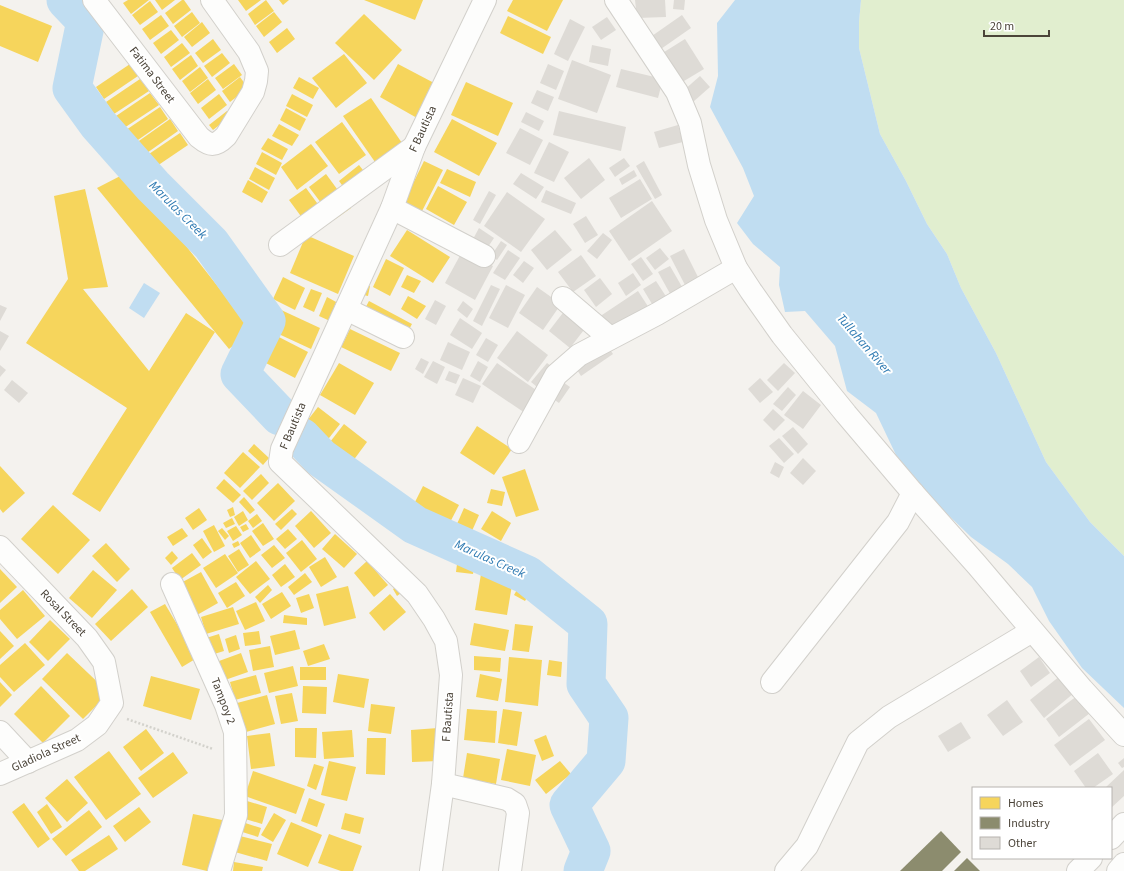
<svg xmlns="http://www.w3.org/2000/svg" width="1124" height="871" viewBox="0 0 1124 871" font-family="'Source Sans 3',sans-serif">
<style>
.green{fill:#e1eecf}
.water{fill:#c0ddf1}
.homes{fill:#f6d55c}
.industry{fill:#8c8c6e}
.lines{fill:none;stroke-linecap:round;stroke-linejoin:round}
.river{stroke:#c0ddf1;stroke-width:39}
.building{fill:#dedbd6}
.minor-casing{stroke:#d2d0cb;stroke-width:24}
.path{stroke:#d3d2cc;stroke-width:2.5;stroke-dasharray:2 2;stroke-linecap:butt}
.minor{stroke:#fdfdfc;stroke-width:22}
.labels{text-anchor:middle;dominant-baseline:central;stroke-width:4;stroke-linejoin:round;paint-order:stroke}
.street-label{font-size:12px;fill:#4b4439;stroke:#fff}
.water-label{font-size:13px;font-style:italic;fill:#2e7ab2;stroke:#fff}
</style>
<rect width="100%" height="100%" fill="#f4f2ee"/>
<polygon class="green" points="861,0 1124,0 1124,556 1090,522 1046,462 996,353 961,288 947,254 927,224 906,181 880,134 859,48 859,22"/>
<g class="water">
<polygon points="735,0 861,0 859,22 859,48 880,134 906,181 927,224 947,254 961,288 996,353 1046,462 1090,522 1124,556 1124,708 1082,668 1049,621 1032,587 1008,564 971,537 938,505 896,455 876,413 847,391 835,346 805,311 785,312 779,285 780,267 753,244 737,223 754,196 743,168 710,107 718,76 717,23"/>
<polygon points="144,283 160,293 144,318 129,308"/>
</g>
<g class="homes">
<polygon points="128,0 149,0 131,14 123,3"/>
<polygon points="155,0 175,0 162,10"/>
<polygon points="182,0 184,0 191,10 173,24 165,13"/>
<polygon points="238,0 261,0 246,11"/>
<polygon points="266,0 274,11 255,25 248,14"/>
<polygon points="279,0 289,0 283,5"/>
<polygon points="364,0 423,0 415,20"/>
<polygon points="513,0 563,0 547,31 507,11"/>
<polygon points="150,1 158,12 140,25 132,15"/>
<polygon points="0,5 52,26 38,62 0,46"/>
<polygon points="192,12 200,23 182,37 174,26"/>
<polygon points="274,12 282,22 264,37 256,26"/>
<polygon points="364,14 402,50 374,80 335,43"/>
<polygon points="161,15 169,26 150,40 142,29"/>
<polygon points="508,16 551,37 543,54 500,33"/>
<polygon points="202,22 210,33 192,47 184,37"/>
<polygon points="287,28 295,39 277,53 269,42"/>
<polygon points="171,30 179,40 161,54 153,43"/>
<polygon points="213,39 221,50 203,63 195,53"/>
<polygon points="182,43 190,53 171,67 164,57"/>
<polygon points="222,53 230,63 212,77 204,66"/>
<polygon points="344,54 367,83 336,108 312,78"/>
<polygon points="191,55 198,66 180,80 172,69"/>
<polygon points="130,64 138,76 104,99 96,87"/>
<polygon points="234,64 242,75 223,89 215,78"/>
<polygon points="398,64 436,84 417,118 380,97"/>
<polygon points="200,67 208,78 190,92 182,81"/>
<polygon points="240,77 248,88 230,102 222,91"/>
<polygon points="299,77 319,88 313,99 293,88"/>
<polygon points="140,79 149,91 114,114 106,102"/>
<polygon points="208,79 216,90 198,104 190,93"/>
<polygon points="466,82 513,103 498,136 451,115"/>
<polygon points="150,93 159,105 124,128 116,116"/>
<polygon points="219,94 227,105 209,119 201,108"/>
<polygon points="292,94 313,105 307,117 286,106"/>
<polygon points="371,98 402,143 375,162 343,116"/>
<polygon points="160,107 168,119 135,142 126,130"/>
<polygon points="286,108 306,119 300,131 280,120"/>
<polygon points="227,111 231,116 213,130 209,125"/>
<polygon points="170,119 178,131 144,155 136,143"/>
<polygon points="452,119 497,143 479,176 434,152"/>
<polygon points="342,122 366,155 339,174 315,142"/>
<polygon points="279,124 299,135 292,146 272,136"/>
<polygon points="180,133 188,145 154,168 146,156"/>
<polygon points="268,138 288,149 282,160 261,149"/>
<polygon points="311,144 328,166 297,190 281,167"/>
<polygon points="262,152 282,163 276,175 256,164"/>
<polygon points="424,161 443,170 419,217 401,208"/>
<polygon points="359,165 374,184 353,200 339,181"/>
<polygon points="255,167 275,178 269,190 249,179"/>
<polygon points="447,169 476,182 470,197 440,183"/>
<polygon points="128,172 252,330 229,349 97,188"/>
<polygon points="326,174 351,208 334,220 309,187"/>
<polygon points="248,180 268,192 262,203 242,192"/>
<polygon points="438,186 467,202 454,225 426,209"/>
<polygon points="306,188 331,222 314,234 289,200"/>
<polygon points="85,189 108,287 83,289 149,371 186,313 215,332 100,512 72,494 127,408 26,343 68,279 54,196"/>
<polygon points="407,230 450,257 433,283 390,256"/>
<polygon points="306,235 354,256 338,294 290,273"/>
<polygon points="386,259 404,268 390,296 373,287"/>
<polygon points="407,275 421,281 414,293 401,287"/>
<polygon points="283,277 305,288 295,310 273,299"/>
<polygon points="361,284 370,286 368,296 359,294"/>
<polygon points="311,289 322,293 314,312 303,307"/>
<polygon points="408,296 426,306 417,319 401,309"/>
<polygon points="327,297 338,303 330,321 319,316"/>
<polygon points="369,301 412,324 406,335 362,314"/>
<polygon points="279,309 320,328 311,349 270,330"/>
<polygon points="350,329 400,353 391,371 341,347"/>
<polygon points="275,335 308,352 295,378 262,361"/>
<polygon points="339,363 374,383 355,415 320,395"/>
<polygon points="318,407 340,424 322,447 300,430"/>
<polygon points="344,424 367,442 347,469 323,451"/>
<polygon points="477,426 512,449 494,475 460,453"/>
<polygon points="254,444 269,458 263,465 248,451"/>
<polygon points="243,452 260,467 240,488 224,473"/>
<polygon points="0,466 25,493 3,513 0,509"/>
<polygon points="525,469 539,510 516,517 502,477"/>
<polygon points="261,474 269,483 252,500 243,491"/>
<polygon points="224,479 241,495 233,503 216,488"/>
<polygon points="278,483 295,501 274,521 257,503"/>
<polygon points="423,486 459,505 445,532 409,514"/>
<polygon points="491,489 505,492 502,506 487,503"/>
<polygon points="244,497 255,510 250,514 239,502"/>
<polygon points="53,505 90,540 58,574 21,539"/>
<polygon points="233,507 235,515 230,517 227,510"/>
<polygon points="199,508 207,520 193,530 185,518"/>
<polygon points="464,508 479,515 468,540 453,533"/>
<polygon points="292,509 297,514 281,530 275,524"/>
<polygon points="243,511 248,520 239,526 234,517"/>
<polygon points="311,511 331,533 314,548 295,526"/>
<polygon points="492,511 511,523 501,541 481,529"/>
<polygon points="257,514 262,521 253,528 248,521"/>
<polygon points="232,518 235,524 226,528 223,523"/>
<polygon points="263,523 274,539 263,546 252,531"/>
<polygon points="246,524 249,529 243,532 240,527"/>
<polygon points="214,525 225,546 214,552 203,531"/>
<polygon points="236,526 242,535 233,541 227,531"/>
<polygon points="182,528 188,536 173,546 167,537"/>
<polygon points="222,528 229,536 225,540 218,531"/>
<polygon points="288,529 297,539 285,549 276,539"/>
<polygon points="335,534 357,554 344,568 322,549"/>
<polygon points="251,535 261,550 250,558 240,543"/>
<polygon points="202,538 212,552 203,559 193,545"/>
<polygon points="302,540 317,559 301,572 286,553"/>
<polygon points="238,541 240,545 234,548 232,544"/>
<polygon points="106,543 130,569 117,582 92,556"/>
<polygon points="274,545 285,558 272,568 261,555"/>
<polygon points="239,549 249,565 238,572 228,556"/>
<polygon points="172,551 178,558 171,565 165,558"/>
<polygon points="192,553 201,565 180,580 172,568"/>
<polygon points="225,554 238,573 216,588 203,568"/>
<polygon points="458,556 475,558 473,574 456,572"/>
<polygon points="325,557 337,577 321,587 309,567"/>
<polygon points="256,561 270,579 250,594 236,577"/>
<polygon points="367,561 388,585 374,597 354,573"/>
<polygon points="285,564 295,577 281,587 272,575"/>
<polygon points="0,569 17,587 0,603"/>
<polygon points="93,570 117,590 92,618 69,598"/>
<polygon points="201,572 218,603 197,615 179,584"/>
<polygon points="305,573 312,582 294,595 288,587"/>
<polygon points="481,574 513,579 507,615 475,610"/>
<polygon points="522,581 533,586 525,601 514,595"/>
<polygon points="236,582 245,596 227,608 218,593"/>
<polygon points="268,585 272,590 260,603 255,597"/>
<polygon points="348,586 356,618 324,626 316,594"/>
<polygon points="397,586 401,593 397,596 393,589"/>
<polygon points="132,589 148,607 111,641 95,624"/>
<polygon points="23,590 45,616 17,639 0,619 0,610"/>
<polygon points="282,592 291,606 271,619 262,604"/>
<polygon points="309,594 314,608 301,613 296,598"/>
<polygon points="390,594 406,612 384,631 369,613"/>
<polygon points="256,602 265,621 245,630 236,611"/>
<polygon points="165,604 197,658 182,667 150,612"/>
<polygon points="233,607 239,624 206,634 201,617"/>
<polygon points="284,615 307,618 307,625 283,623"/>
<polygon points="50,620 70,639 48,661 29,642"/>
<polygon points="474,623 509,630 505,651 470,645"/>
<polygon points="515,624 533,626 529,652 512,650"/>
<polygon points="295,630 300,649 275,655 270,636"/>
<polygon points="0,631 14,646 0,659"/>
<polygon points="259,631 261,644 245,646 243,633"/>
<polygon points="219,634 224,651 211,655 206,638"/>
<polygon points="236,635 240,649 229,653 225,639"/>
<polygon points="25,643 45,665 14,692 0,677 0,665"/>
<polygon points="324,644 330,659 308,666 303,651"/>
<polygon points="270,646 274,667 253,671 249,650"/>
<polygon points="67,653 109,693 83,719 42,679"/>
<polygon points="241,653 248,672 225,680 219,661"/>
<polygon points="474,656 501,658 500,672 474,670"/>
<polygon points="509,657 542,660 538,706 505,702"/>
<polygon points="549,660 562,662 561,677 547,675"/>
<polygon points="293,666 298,686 269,693 264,673"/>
<rect x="300" y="667" width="26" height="13"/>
<polygon points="338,674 369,679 364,708 333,702"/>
<polygon points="480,674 502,679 498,701 476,697"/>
<polygon points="256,675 261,693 235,700 230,682"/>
<polygon points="151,676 200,689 191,720 143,706"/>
<polygon points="0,682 12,695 0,707"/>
<polygon points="41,686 70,716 43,743 14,714"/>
<polygon points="303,686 327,687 326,714 302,713"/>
<polygon points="292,693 298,721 281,724 275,696"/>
<polygon points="267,695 275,724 246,732 237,703"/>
<polygon points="371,704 395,707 391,734 368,731"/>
<polygon points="467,709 497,711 495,743 464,740"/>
<polygon points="503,709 522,712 517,746 498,743"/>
<polygon points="295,728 317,728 316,758 295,757"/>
<polygon points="438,728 439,761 412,762 411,730"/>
<polygon points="146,729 164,753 141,771 123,747"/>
<polygon points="352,730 354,757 324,759 322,732"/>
<polygon points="270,733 275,766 251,769 247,736"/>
<polygon points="546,735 554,756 542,761 534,740"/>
<polygon points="367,738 386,738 385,775 366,774"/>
<polygon points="507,749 536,755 530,786 501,780"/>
<polygon points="109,751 141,794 106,820 74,777"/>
<polygon points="173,752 188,773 153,798 138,778"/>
<polygon points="467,753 500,759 496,784 463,778"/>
<polygon points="329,761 356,767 347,801 321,795"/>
<polygon points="560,761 571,774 546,794 535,780"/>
<polygon points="314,764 324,767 316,790 307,786"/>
<polygon points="253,771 305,789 296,814 245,796"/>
<polygon points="67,779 88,803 67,822 45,798"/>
<polygon points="309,798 325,804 317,827 301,821"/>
<polygon points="247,801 267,807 262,824 242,818"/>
<polygon points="24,803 50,839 38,848 12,812"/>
<polygon points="47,804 62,827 51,834 37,812"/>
<polygon points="139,807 151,822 125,842 113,826"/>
<polygon points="89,810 102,827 66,856 52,839"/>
<polygon points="274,813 286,820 273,842 261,835"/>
<polygon points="345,813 364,818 360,834 341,829"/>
<polygon points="193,814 227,821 216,871 207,871 182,865"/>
<polygon points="242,822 261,828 258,837 239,831"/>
<polygon points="291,822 322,835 308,867 277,854"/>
<polygon points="329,834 362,846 353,871 341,871 318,863"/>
<polygon points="109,835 118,849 85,871 79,871 71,860"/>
<polygon points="240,836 272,844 267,861 235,852"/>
<polygon points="234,862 263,867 262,871 233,871"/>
</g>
<g class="industry">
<polygon points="941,831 961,852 942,871 900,871"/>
<polygon points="967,858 980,871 954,871"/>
</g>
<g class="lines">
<g class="river">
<polyline points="66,0 86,21 72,88 98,124 153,186 211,244 266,321 240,374 280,416"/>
<polyline points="301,437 321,458 415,525 527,575 588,624 586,684 609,718 606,761 569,805 591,851 583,871"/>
</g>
</g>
<g class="building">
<polygon points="635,0 665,0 666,17 637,18"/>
<polygon points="674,0 685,0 684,10 673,9"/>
<polygon points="682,15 691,28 658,51 649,38"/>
<polygon points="607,17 616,30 601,40 592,27"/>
<polygon points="570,19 585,27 568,61 554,54"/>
<polygon points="685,39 704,69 679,84 661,54"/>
<polygon points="592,45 611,49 608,66 589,62"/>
<polygon points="572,60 611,75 597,113 558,99"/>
<polygon points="548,64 564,71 556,90 540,83"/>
<polygon points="621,69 663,79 658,98 616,87"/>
<polygon points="700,76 710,87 693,102 683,91"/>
<polygon points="537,90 554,97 548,111 531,103"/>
<polygon points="559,111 626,127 621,151 553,135"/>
<polygon points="526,112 544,121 539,131 521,122"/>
<polygon points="678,125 683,142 659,148 654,132"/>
<polygon points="520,128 543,140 530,165 506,153"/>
<polygon points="549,142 569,152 554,182 534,173"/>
<polygon points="589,158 605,180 581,199 564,178"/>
<polygon points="624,158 630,166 615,177 609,168"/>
<polygon points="644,161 662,195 655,199 636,166"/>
<polygon points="634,170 637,176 622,185 619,179"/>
<polygon points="521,173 544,187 536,199 513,184"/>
<polygon points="640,179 652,199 621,218 609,198"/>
<polygon points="546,190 576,203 571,214 541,202"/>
<polygon points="489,191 496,195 480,224 473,220"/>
<polygon points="507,192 545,219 521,252 484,226"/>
<polygon points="652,201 672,231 629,261 609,231"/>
<polygon points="586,216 598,235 585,243 573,224"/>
<polygon points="479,228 494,238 486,250 472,241"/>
<polygon points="555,230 572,250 547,270 531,250"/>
<polygon points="603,233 612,240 597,259 587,251"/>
<polygon points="501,241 507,245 497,260 491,256"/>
<polygon points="660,248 669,259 655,270 646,258"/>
<polygon points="684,249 699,279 685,285 670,256"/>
<polygon points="463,250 493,266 475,300 445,283"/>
<polygon points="508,250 520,258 505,280 493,273"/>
<polygon points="581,255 596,276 573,292 558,272"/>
<polygon points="641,257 653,274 643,281 631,264"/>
<polygon points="524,261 534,268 523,283 513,275"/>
<polygon points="670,266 685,292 673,299 658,272"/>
<polygon points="633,273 641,285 626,296 618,283"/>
<polygon points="600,278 612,294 596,307 584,290"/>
<polygon points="656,281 669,301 655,309 643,289"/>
<polygon points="491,285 500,289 482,326 473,321"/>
<polygon points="506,285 525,295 508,328 489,318"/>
<polygon points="537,287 561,304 543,330 519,313"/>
<polygon points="638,291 649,308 612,334 599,317"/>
<polygon points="435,300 446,306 436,325 425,319"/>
<polygon points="463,301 473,309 467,318 457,310"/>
<polygon points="0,305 7,308 0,321"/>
<polygon points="569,305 590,322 570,348 549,331"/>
<polygon points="460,318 482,333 472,349 450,335"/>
<polygon points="0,331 9,336 0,351"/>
<polygon points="517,331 548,355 528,382 497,358"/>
<polygon points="486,338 498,345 488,362 476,355"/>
<polygon points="448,342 470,352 462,370 440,360"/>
<polygon points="606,344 613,354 581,376 574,365"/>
<polygon points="421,358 429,362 423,374 415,369"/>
<polygon points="433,361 445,367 437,384 424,377"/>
<polygon points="478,361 488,367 480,382 470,376"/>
<polygon points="497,363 539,392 525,413 482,384"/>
<polygon points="547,363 558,371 542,391 531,382"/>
<polygon points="784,363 795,373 778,391 767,380"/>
<polygon points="0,365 6,370 0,377"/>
<polygon points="449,371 460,375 456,384 445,380"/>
<polygon points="463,378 481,386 473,403 455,395"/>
<polygon points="760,378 773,392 760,403 748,389"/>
<polygon points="12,380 28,393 19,403 4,390"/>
<polygon points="560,380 570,387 559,403 549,396"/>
<polygon points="788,387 796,395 782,411 773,404"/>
<polygon points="803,391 821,405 803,429 784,415"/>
<polygon points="773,409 785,420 774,431 763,420"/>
<polygon points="793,427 808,444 798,454 782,436"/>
<polygon points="779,438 794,454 784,463 769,446"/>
<polygon points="803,458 816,471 803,485 790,473"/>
<polygon points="775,462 784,467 779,478 770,473"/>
<polygon points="1039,657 1050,673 1031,687 1020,671"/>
<polygon points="1060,676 1074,693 1044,718 1030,700"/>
<polygon points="1077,696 1090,713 1059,737 1046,719"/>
<polygon points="1007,700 1023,722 1003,736 987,715"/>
<polygon points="1089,719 1105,740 1070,766 1054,745"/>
<polygon points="961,722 971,738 948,752 938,736"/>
<polygon points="1098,753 1113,774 1093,788 1086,788 1074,771"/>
<polygon points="1124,758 1124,767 1122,768 1118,763"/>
<polygon points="1124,770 1124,796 1111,808 1111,788 1105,788"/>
</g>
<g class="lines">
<g class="minor-casing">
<g id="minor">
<path d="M94 0 199 137C210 146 215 147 226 136L253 92 256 81 257 71 249 52 212 0"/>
<polyline points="616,0 677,92 690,123 699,165 716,220 736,268 751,291 782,335 846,414 913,493 977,565 1082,689 1124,735"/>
<polyline points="392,208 484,256"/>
<polyline points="280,245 414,147"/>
<polyline points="563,298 610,338"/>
<polyline points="346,309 403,337"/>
<polyline points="519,442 556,375 579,355 657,314 736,268"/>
<polyline points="0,547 87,638 104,662 112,703 97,725 77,740 0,774"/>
<polyline points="172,584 226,705 235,732 236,815 219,871"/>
<polyline points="772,682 898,522 913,493"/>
<polyline points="0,732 28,762"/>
<polyline points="443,784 507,799 515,804 518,813 510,871"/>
<polyline points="1111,838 1124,824"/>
<polyline points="431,871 443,784 451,675 446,641 434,619 417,594 280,462 282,449 392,208 414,147 485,0"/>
<polyline points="786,871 807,846 858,742 889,717 1032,631"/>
<polyline points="1078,871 1091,858"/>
<polyline points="1118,871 1124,864"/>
</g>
</g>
<polyline class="path" points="127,719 213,749"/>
<use href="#minor" class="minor"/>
</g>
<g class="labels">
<g class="street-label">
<text transform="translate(152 75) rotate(53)">Fatima Street</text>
<text transform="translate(423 129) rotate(-65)">F Bautista</text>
<text transform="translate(293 426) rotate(-67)">F Bautista</text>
<text transform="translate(63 613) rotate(46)">Rosal Street</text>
<text transform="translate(223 701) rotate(69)">Tampoy 2</text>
<text transform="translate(448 717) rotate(-86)">F Bautista</text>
<text transform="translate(46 753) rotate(-25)">Gladiola Street</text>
</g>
<g class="water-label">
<text transform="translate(178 210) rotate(45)">Marulas Creek</text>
<text transform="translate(864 344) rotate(49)">Tullahan River</text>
<text transform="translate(490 559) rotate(24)">Marulas Creek</text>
</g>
</g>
<rect x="972" y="787" width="140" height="72" fill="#ffffff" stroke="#b7b4b0"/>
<rect x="980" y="797" width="20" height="12" fill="#f6d55c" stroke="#b7b4b0"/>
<text x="1008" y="807" font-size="12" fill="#4b4439">Homes</text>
<rect x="980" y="817" width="20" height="12" fill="#8c8c6e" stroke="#b7b4b0"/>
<text x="1008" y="827" font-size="12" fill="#4b4439">Industry</text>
<rect x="980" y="837" width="20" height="12" fill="#dedbd6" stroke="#b7b4b0"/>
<text x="1008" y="847" font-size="12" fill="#4b4439">Other</text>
<path d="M984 30v6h65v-6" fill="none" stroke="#4b4439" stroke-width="2"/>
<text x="990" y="30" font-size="12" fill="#4b4439" stroke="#ffffff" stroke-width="3" paint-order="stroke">20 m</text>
</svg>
